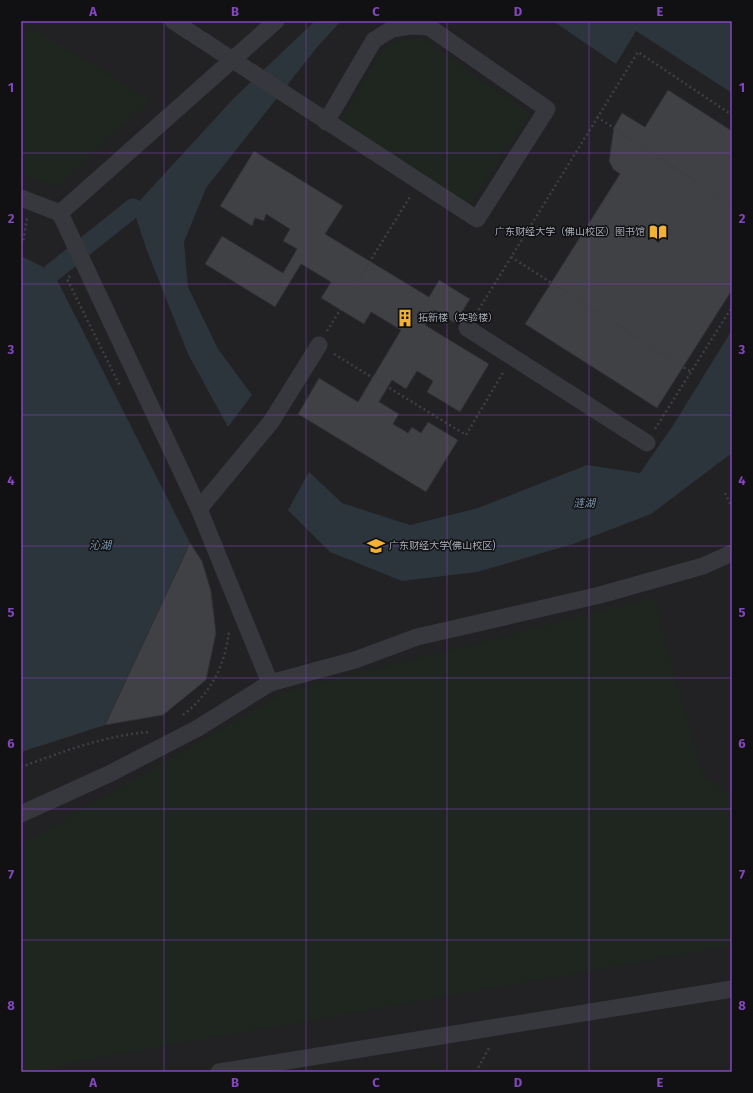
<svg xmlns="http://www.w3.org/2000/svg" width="753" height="1093" viewBox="0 0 753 1093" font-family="'Fira Sans','Noto Sans SC',sans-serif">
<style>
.built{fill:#222225}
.green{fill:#1e261f}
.water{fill:#2c353c}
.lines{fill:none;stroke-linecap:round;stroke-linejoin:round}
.canal{stroke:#2c353c;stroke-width:19}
.building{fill:#404145;stroke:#303034}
.path{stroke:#3d3f44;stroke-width:2.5;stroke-dasharray:2 3;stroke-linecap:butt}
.minor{stroke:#37383d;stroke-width:17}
.grid{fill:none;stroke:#8446be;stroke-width:1;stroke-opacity:0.55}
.labels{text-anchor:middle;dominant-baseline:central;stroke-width:3;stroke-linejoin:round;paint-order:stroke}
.poi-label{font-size:10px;fill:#a8adb8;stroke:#111113;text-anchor:start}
.water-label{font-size:11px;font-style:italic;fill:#7f9bb3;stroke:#111113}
.neatline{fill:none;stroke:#8446be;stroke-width:1.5}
.grid-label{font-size:13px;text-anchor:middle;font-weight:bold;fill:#8446be}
</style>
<rect width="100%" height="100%" fill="#161618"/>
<rect class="built" x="21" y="21" width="711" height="1051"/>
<g class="green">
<polygon points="29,26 151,100 57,187 21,176 21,39"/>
<polygon points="410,38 423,39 530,114 470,205 341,120 379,55 393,43"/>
<polygon points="654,598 703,777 732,795 732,946 21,1072 21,844 288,691"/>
</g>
<g class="water">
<polygon points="315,21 341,21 318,46 206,188 184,242 188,287 218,349 252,395 228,427 188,354 146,248 133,208 234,98"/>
<polygon points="553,21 732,21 732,93 636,31 616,64"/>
<polygon points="21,256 53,272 190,543 105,725 21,752"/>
<polygon points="732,330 732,453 651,514 573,544 477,572 402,581 330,552 288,510 309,472 342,503 410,525 478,508 587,465 640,473 674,424"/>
</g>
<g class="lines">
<polyline class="canal" points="53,272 133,208"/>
</g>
<g class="building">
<polygon points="668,90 732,131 732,290 657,408 525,324 620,174 613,169 609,161 614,127 622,113 645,127"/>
<polygon points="254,151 343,206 325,234 429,297 439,280 470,299 455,323 434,310 425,325 489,364 460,412 427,392 433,381 417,371 406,389 392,380 379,402 399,414 393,424 408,433 412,427 421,433 428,422 458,440 426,492 298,414 319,378 358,402 401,330 371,312 364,324 321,298 331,282 301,264 275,307 205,264 222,236 283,273 297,249 283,241 290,229 266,214 264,221 255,218 252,226 220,206"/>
<polygon points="190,543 202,561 211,591 216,633 206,680 163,715 105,725"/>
</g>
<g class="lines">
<g class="path">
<polyline points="597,117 732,205"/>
<polyline points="21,242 23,243 27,218"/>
<polyline points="511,257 691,372"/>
<polyline points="70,276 67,279 120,386"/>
<polyline points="476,314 638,52 732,115"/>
<polyline points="327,331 411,195"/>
<polyline points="334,354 466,435 504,371"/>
<polyline points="655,429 732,307"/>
<polyline points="725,493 732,507"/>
<path d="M183 715C211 693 225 666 229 631"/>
<path d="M21 767C62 752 106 735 150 732"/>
<polyline points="476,1072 490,1046"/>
</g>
<g class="minor">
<polyline points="173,21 477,219 547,109 429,27 411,26 392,29 374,40 326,122"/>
<polyline points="21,198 60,213 276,21"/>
<polyline points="60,213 199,509 270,683 355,660 417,637 600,595 703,566 732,553"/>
<polyline points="467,328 647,443"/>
<polyline points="199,509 271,422 319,345"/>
<polyline points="21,814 109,774 198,728 270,683"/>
<polyline points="219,1072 732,989"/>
</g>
</g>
<path class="grid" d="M164 21V1072M306 21V1072M447 21V1072M589 21V1072M21 153H732M21 284H732M21 415H732M21 546H732M21 678H732M21 809H732M21 940H732"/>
<defs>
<g id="library-bare" transform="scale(1.38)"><path d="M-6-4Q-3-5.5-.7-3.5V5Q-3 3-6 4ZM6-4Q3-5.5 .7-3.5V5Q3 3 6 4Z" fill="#f2b134" stroke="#111113" stroke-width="2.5" paint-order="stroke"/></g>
<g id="building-bare" transform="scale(1.38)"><path d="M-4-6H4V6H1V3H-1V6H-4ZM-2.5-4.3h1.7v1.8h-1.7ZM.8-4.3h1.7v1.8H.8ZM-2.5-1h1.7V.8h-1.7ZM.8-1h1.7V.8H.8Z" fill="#f2b134" stroke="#111113" stroke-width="2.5" paint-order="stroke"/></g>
<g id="university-bare" transform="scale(1.38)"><path d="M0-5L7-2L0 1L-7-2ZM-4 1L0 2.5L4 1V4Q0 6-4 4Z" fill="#f2b134" stroke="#111113" stroke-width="2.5" paint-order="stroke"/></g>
</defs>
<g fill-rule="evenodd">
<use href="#library-bare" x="658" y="232"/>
<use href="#building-bare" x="405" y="318"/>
<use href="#university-bare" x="376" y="546"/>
</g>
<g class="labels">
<g class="poi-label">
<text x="645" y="232" text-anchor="end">广东财经大学（佛山校区）图书馆</text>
<text x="418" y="318">拓新楼（实验楼）</text>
<text x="389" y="546">广东财经大学(佛山校区)</text>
</g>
<g class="water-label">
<text x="584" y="503">涟湖</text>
<text x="100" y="545">沁湖</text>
</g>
</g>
<rect width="753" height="1093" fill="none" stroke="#111113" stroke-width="44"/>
<rect x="22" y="22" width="709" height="1049" class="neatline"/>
<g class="grid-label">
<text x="93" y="16">A</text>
<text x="235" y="16">B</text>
<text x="376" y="16">C</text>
<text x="518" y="16">D</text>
<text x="660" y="16">E</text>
<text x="11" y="92">1</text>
<text x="742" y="92">1</text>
<text x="11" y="223">2</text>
<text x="742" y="223">2</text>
<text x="11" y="354">3</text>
<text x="742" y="354">3</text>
<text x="11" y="485">4</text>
<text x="742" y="485">4</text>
<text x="11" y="617">5</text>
<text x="742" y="617">5</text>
<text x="11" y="748">6</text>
<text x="742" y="748">6</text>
<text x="11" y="879">7</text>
<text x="742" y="879">7</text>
<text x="11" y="1010">8</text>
<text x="742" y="1010">8</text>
<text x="93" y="1087">A</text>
<text x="235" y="1087">B</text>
<text x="376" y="1087">C</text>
<text x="518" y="1087">D</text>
<text x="660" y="1087">E</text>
</g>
</svg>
